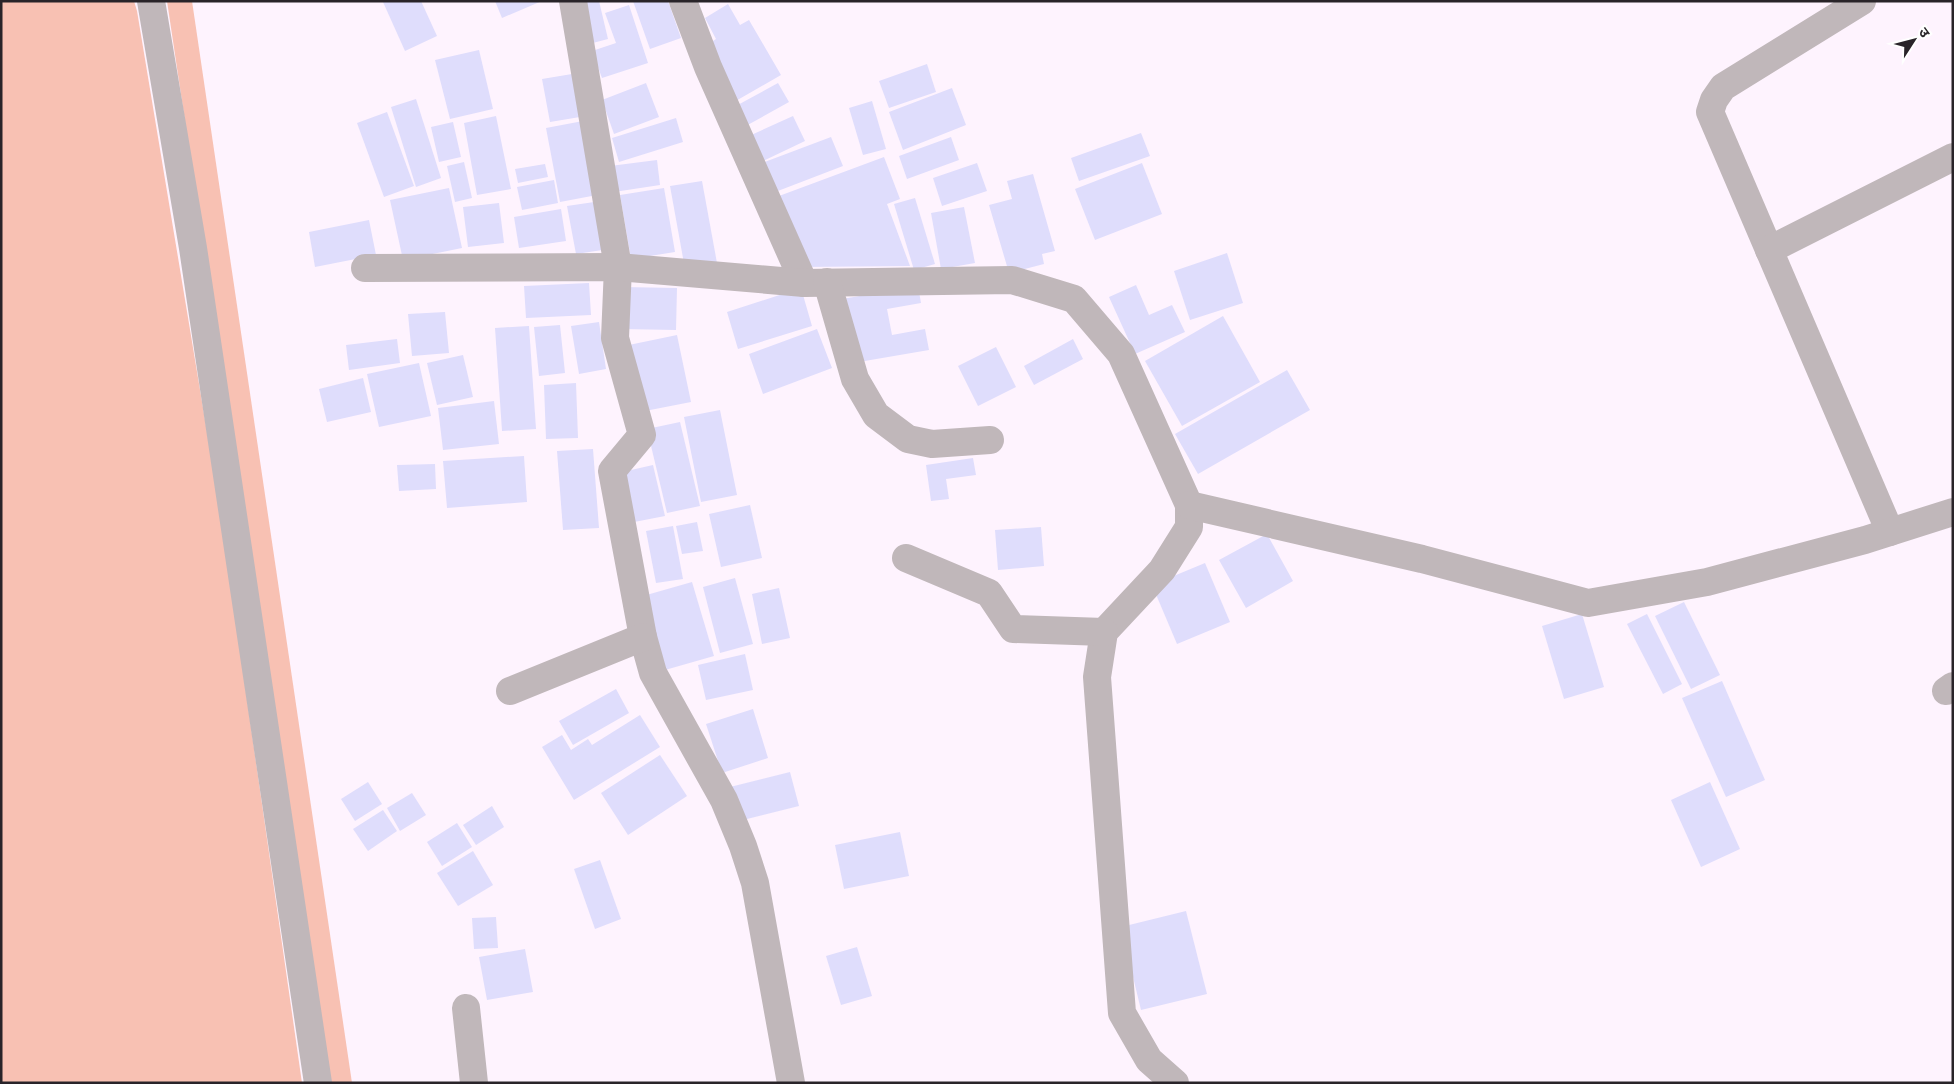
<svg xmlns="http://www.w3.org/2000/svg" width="1954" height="1084" viewBox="0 0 1954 1084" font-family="Cabin,'Noto Sans Devanagari',sans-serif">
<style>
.green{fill:#f8c1b3}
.building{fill:#dfddfc}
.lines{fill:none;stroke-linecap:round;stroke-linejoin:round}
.minor{stroke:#c0b7ba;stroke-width:28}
</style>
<rect width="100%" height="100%" fill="#fef3fe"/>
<g class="green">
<polygon points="1,1 134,1 137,11 219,504 302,1083 1,1083"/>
<polygon points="167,1 192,1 352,1083 329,1083"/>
</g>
<g class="building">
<polygon points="386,1 421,1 437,36 405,51 383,2"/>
<polygon points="495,1 542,1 502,18"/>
<polygon points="589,1 599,1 608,39 589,44 580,4"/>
<polygon points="633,1 668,1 681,38 650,49"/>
<polygon points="728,4 740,25 749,20 781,75 734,102 702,48 716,39 705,18"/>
<polygon points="629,5 648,63 602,78 592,51 616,43 605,13"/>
<polygon points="479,50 493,109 450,119 435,60"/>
<polygon points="927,64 936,92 889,108 879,81"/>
<polygon points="572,74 580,117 550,122 542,79"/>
<polygon points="646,83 659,117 614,134 602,100"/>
<polygon points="778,83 789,102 744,127 734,107"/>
<polygon points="952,88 966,125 903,150 889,112"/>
<polygon points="416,99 441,178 416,187 391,107"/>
<polygon points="872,101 886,149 863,155 849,108"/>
<polygon points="387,112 414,186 384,197 357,123"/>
<polygon points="496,116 511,189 477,195 464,123"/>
<polygon points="793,116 805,141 761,162 749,136"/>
<polygon points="676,118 683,142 619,162 612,138"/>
<polygon points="583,121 597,195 560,202 546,128"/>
<polygon points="453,122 461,157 439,162 431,127"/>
<polygon points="1141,133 1150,156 1079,181 1071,158"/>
<polygon points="831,137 843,166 770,194 759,164"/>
<polygon points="951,137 959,160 907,179 899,156"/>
<polygon points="884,157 900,199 887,204 910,266 801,267 779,196"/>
<polygon points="657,160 660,185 614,192 610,166"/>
<polygon points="464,162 472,198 455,202 447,166"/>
<polygon points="977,163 987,191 942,206 933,178"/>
<polygon points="1142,163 1162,214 1095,240 1075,189"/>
<polygon points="545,164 548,177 518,183 515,169"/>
<polygon points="1033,174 1055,251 1042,254 1044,264 1009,273 989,205 1012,199 1007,181"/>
<polygon points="554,180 558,203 522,210 517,187"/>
<polygon points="702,181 717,263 685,269 670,186"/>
<polygon points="449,188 462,248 403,260 390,200"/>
<polygon points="664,188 675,252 631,259 620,195"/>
<polygon points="915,198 935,264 914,270 894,204"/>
<polygon points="601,201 609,249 576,254 567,206"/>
<polygon points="499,203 504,243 468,247 463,207"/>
<polygon points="964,207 975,263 941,269 931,213"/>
<polygon points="561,209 566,241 519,248 514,217"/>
<polygon points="369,220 376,255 315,267 309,232"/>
<polygon points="1227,253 1243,303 1190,320 1174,271"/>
<polygon points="589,283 591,315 526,318 524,286"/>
<polygon points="1136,285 1149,315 1172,305 1185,332 1135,354 1109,297"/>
<polygon points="918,286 921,303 887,309 892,335 925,329 929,350 853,363 842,299"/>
<polygon points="622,287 677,288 676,330 621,329"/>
<polygon points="801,288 812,326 738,349 727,312"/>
<polygon points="445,312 449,353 412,356 408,314"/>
<polygon points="1223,316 1260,382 1182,426 1145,361"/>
<polygon points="599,322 606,369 579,374 571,326"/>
<polygon points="560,325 565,373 539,376 534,327"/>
<polygon points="529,326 536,429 502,431 495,328"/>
<polygon points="817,329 832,368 763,394 749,354"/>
<polygon points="677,335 691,402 645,411 624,346"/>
<polygon points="397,339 400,363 349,370 346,345"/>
<polygon points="1073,339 1083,359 1034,385 1024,366"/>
<polygon points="996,347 1016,387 978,406 958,366"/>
<polygon points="463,355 473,397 437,405 427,363"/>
<polygon points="419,363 431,416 379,427 367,374"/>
<polygon points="1287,370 1310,410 1198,474 1175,434"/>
<polygon points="363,378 371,412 327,422 319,389"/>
<polygon points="576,383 578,438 546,439 544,385"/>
<polygon points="494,401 499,444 443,450 438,408"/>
<polygon points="720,410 737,495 701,502 684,417"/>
<polygon points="680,422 700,506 667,513 647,429"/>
<polygon points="593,449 599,528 563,530 557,451"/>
<polygon points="524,456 527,502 447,508 443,461"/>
<polygon points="973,458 976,475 946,479 949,499 931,501 926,465"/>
<polygon points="435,464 436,489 399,491 397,465"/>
<polygon points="653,465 665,516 629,523 618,473"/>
<polygon points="750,505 762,558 721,567 709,514"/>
<polygon points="697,522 703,551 682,554 676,526"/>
<polygon points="673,526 683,579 656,583 646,531"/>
<polygon points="1041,527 1044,566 998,570 995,530"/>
<polygon points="1267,534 1293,581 1246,608 1219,560"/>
<polygon points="1205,563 1230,622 1177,644 1152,585"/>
<polygon points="735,578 753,644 720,653 703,587"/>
<polygon points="692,582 714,656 665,670 643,596"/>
<polygon points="779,588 790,638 762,644 752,594"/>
<polygon points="1684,602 1720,675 1691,689 1655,616"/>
<polygon points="1582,614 1604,687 1564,699 1542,626"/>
<polygon points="1647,614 1682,684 1663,694 1627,624"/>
<polygon points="745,654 753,690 706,700 698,665"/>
<polygon points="1722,681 1765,780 1726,797 1682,698"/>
<polygon points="616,689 629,713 573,745 559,721"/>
<polygon points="753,709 768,758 722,773 706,724"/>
<polygon points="640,715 660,747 574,800 542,747 562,735 571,750 588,739 592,745"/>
<polygon points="660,755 687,796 628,835 601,793"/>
<polygon points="790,772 799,806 739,821 730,787"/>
<polygon points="368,782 382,804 355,821 341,799"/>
<polygon points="1710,782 1740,849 1701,867 1671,800"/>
<polygon points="412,793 426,815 400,831 387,808"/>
<polygon points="492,806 504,827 476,845 463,825"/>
<polygon points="383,810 397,831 368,851 353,829"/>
<polygon points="457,823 472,847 442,866 427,842"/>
<polygon points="900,832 909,876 844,889 835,845"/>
<polygon points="473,851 493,885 458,906 437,873"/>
<polygon points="600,860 621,919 595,929 574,869"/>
<polygon points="1186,911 1207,994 1141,1010 1121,927"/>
<polygon points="496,917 498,948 474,949 472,918"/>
<polygon points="857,947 872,996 841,1005 826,956"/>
<polygon points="525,949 533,992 487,1000 479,957"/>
</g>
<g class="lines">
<g class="minor">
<polyline points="151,1 193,248 318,1083"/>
<polyline points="573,1 618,267 615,338 642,435 612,471 643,637 653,673 724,800 743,846 755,883 791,1083"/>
<polyline points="683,1 708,67 804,283"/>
<polyline points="1862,1 1723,87 1714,100 1710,112 1890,532"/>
<polyline points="1769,250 1953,157"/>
<polyline points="365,268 618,267 804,283 1012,280 1074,299 1121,354 1189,505 1189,527 1162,570 1104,632 1097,677 1122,1013 1149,1060 1175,1083"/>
<polyline points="827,282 855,379 876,415 908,439 932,444 990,440"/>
<polyline points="1189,505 1422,559 1588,603 1707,582 1865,540 1953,512"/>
<polyline points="906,558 989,593 1013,629 1104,632"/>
<polyline points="510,691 643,637"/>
<polyline points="1946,691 1953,686"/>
<polyline points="466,1008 474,1083"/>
</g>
</g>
<rect width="1954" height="1084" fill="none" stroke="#292429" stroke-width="5"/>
<g transform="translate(1914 40) rotate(54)" stroke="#ffffff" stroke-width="4" paint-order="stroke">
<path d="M0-4L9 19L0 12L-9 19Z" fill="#292429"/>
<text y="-8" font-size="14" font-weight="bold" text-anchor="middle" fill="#292429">उ</text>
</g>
</svg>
